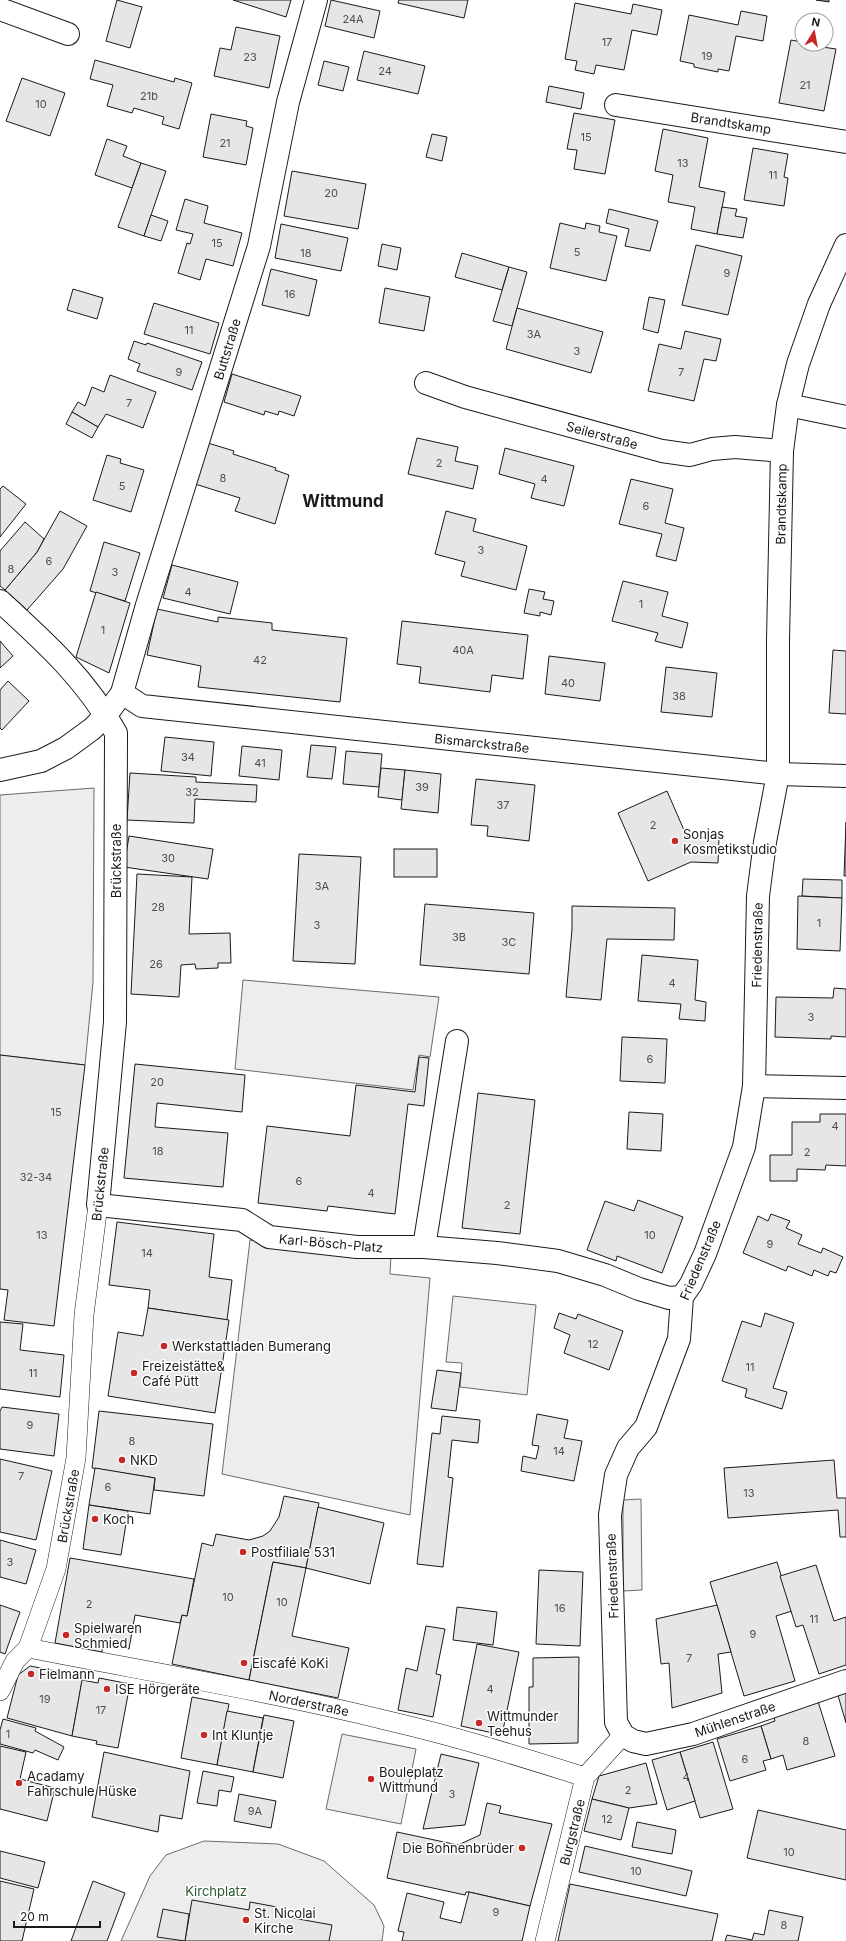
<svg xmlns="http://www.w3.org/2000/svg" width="846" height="1941" viewBox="0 0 846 1941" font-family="Inter,sans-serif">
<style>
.built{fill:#ededed;stroke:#6a6a6a}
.building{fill:#e6e6e6;stroke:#1a1a1a}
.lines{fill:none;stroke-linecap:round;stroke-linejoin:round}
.pedestrian-casing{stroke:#1a1a1a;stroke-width:20}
.minor-casing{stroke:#1a1a1a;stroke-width:24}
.tertiary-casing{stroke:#1a1a1a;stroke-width:24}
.pedestrian{stroke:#fff;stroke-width:19}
.minor{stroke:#fff;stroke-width:22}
.tertiary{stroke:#fff;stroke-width:22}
.poi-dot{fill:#c62828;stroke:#fff;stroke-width:1.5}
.labels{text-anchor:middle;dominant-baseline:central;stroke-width:3;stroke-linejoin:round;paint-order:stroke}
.number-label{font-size:11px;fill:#4d4d4d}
.street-label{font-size:13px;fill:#1a1a1a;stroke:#fff}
.poi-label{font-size:13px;fill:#1a1a1a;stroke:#fff;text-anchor:start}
.park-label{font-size:13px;fill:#2b5a34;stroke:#fff}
.district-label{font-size:17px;font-weight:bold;fill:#1a1a1a;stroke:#fff}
</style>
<rect width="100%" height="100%" fill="#fff"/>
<g class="built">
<polygon points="94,788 93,982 85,1065 0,1055 0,795"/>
<polygon points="243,980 439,997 430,1057 419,1055 413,1090 235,1069"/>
<polygon points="250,1240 391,1256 390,1274 430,1278 410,1515 222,1474"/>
<polygon points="453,1296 536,1305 527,1395 460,1387 462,1363 446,1362"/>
<polygon points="641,1499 642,1590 623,1591 623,1500"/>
<polygon points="342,1734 416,1749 401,1824 326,1809"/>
<polygon points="204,1841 278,1844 324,1861 374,1905 384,1926 382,1941 121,1941 150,1876 166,1855"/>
</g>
<g class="building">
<polygon points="117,0 142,7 130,48 106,41"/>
<polygon points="233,0 291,0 286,17"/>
<polygon points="331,0 380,11 374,38 325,26"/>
<polygon points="399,0 468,0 464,18 398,3"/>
<polygon points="816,0 829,0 829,2"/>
<polygon points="575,3 631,14 633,4 662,10 657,35 632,30 624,70 596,65 594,74 575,70 577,61 565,59"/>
<polygon points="741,11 767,16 763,41 736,36 729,71 718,69 718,72 694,67 694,64 680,61 689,15 738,25"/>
<polygon points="236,27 280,36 269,88 214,76 220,48 231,50"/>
<polygon points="791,40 802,42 802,44 836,49 824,111 779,103"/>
<polygon points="364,51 425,66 418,94 357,80"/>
<polygon points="95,60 174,82 175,78 192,83 179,129 162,124 164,117 134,108 132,113 107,106 113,85 90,79"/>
<polygon points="324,61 349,67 343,91 318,85"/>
<polygon points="22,78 65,93 50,136 6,121"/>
<polygon points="549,86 584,93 581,109 546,102"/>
<polygon points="574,113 615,120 605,174 574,169 577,150 567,149"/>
<polygon points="211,114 247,121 246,126 253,128 246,165 203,157"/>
<polygon points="663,129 708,138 699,187 725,192 717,234 691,229 695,207 668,202 673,175 655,171"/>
<polygon points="432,134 447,137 442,161 426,157"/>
<polygon points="107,139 127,146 123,156 141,163 132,188 95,175"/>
<polygon points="753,148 788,154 784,177 788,178 784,206 744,200"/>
<polygon points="141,163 166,171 144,236 118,227"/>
<polygon points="292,171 366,184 358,229 284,216"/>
<polygon points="185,199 208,206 204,223 242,233 233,266 206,259 200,280 178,273 187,243 190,244 193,234 176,230"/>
<polygon points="722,207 737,209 735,216 747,218 743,238 717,234"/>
<polygon points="609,209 658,221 650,251 625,246 629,229 606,223"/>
<polygon points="151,215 168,221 161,241 144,236"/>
<polygon points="560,223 585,229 586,223 600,226 599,232 617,236 606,281 550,268"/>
<polygon points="281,224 348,238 341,271 275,258"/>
<polygon points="382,244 401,248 397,270 378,266"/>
<polygon points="696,245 742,256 728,315 682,305"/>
<polygon points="462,253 509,267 502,290 455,277"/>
<polygon points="509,267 527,272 512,326 493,321"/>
<polygon points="271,269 317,280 309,316 262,305"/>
<polygon points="385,288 430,297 424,331 379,323"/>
<polygon points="73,289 103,298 97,319 67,310"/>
<polygon points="649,297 665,300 658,333 643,329"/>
<polygon points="154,303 219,323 210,354 144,334"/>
<polygon points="517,308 603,332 591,373 506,349"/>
<polygon points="685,331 721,339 716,361 704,359 694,401 648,391 659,344 681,349"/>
<polygon points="134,341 146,345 147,343 202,362 192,390 137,371 140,364 128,359"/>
<polygon points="232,374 301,396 294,416 279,411 278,415 265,411 264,415 224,402"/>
<polygon points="110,375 156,392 143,428 106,414 98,427 72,412 78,402 85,406 92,387 104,392"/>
<polygon points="72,412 98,427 92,438 66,424"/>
<polygon points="417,438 458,447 455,461 478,466 473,489 408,474"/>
<polygon points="208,443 234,451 233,454 276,468 275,470 289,475 275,524 235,511 240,498 195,484"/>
<polygon points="505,448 574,466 564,506 531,498 535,484 499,474"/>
<polygon points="107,455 121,459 120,463 144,470 131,512 93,500"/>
<polygon points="631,479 673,489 665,523 684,528 676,561 656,556 662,534 619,524"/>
<polygon points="3,486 26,504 0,537 0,489"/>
<polygon points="60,511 87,526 63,569 27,610 5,590 37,552"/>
<polygon points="446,511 476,519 473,531 527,546 516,590 461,576 465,562 435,554"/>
<polygon points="25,522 44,539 37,552 5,590 0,586 0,551"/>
<polygon points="104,542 140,553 125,601 90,591"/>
<polygon points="172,565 238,582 230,614 163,598"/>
<polygon points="623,581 668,592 662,616 688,623 682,648 655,641 658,633 612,621"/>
<polygon points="529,589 545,592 543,599 554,601 551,615 540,612 540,616 524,613"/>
<polygon points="96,592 130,603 109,673 76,657"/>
<polygon points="157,609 218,622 218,617 272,623 272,630 347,638 340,702 198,687 201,666 147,655"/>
<polygon points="402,621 528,635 523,679 492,675 490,692 419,683 421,667 397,664"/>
<polygon points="0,641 13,656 0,668"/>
<polygon points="833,650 846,651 846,714 829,713"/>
<polygon points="549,656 605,663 600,701 545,694"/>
<polygon points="666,667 717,673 712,717 661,712"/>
<polygon points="8,681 29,701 2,730 0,728 0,690"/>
<polygon points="165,737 214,742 211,776 161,771"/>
<polygon points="311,745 336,747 332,779 307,777"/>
<polygon points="242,746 282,750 279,780 239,776"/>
<polygon points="346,751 382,754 379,787 343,784"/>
<polygon points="381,768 405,770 402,800 378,797"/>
<polygon points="405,770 441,774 438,813 401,809"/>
<polygon points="130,773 196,777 196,782 257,785 256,802 195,799 194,823 127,820"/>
<polygon points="476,779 535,785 529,841 487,836 488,826 471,825"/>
<polygon points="667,791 687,837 719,838 718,863 691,862 648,881 618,813"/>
<polygon points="846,822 846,876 844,876"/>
<polygon points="129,836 213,849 208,879 124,867"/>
<rect x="394" y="849" width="43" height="28"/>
<polygon points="299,854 361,857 355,964 293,961"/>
<polygon points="137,874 192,877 189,934 230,933 231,963 218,963 218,968 196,969 195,964 181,965 179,997 131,994"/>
<polygon points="803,879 842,880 842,898 802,896"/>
<polygon points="798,896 842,898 840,951 797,949"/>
<polygon points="425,904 534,913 529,974 420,965"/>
<polygon points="572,906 675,908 674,940 607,939 601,1000 566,997 572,929"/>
<polygon points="642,955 698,960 695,1000 706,1002 705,1021 679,1019 681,1004 638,1001"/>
<polygon points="834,988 846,989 846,1037 831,1036 831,1039 775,1037 776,997 833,998"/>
<polygon points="622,1037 667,1039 665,1083 620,1081"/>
<polygon points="0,1055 85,1065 54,1326 4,1320 8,1290 0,1289"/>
<polygon points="419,1057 429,1058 424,1106 408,1104 395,1214 328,1206 327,1211 258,1203 267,1126 350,1136 356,1085 415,1092"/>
<polygon points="135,1064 245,1075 242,1112 157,1103 155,1127 228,1133 223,1187 124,1178"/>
<polygon points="478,1093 535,1100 520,1234 462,1228"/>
<polygon points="629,1112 663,1114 661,1151 627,1149"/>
<polygon points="820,1114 846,1114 846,1166 826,1165 825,1170 797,1169 797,1181 770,1181 770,1155 792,1155 792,1122 820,1122"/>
<polygon points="638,1200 683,1217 662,1273 617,1256 616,1261 587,1250 605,1201 634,1211"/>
<polygon points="771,1214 790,1221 786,1228 802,1235 798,1244 821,1253 823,1248 843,1257 836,1273 830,1271 828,1276 814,1270 812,1276 788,1266 786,1271 743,1253 758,1216 768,1221"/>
<polygon points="117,1222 214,1234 209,1277 232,1280 227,1320 148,1308 150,1290 109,1285"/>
<polygon points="148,1308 229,1320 215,1413 108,1396 118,1332 143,1336"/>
<polygon points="559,1313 576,1319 578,1314 623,1331 609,1370 564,1353 570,1335 554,1328"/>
<polygon points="765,1313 794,1323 773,1388 787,1392 782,1409 745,1397 747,1389 722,1381 742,1321 761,1327"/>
<polygon points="0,1322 23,1324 20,1350 64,1355 60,1397 0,1389"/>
<polygon points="437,1370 461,1373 456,1411 431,1408"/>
<polygon points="2,1407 59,1414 54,1456 0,1449 0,1411"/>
<polygon points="99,1411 213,1424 204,1496 154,1490 155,1478 92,1468"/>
<polygon points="537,1414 568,1420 564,1438 582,1441 574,1481 521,1471 523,1456 536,1459 539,1446 532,1445"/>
<polygon points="442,1416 480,1420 478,1443 452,1440 448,1477 453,1478 443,1567 417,1564 432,1433 440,1434"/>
<polygon points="0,1459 52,1471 36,1540 0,1532"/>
<polygon points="834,1460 837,1498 846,1498 846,1537 840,1537 838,1510 728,1518 724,1468"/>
<polygon points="95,1468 155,1478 150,1514 89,1505"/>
<polygon points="284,1496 319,1503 306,1568 273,1562 249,1680 172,1664 182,1615 187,1616 202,1543 213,1546 216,1534 249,1540 263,1536 270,1531 279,1517"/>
<polygon points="89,1505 128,1511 121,1555 83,1549"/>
<polygon points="318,1507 384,1523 370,1584 306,1568"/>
<polygon points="0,1540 36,1550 26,1584 0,1577"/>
<polygon points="70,1558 194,1579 187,1616 182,1615 180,1623 135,1615 129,1649 103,1644 102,1652 55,1643"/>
<polygon points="273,1562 306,1568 292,1636 349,1648 338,1698 249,1680"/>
<polygon points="777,1562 792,1611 776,1616 795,1681 744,1696 710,1582"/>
<polygon points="816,1565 834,1621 846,1617 846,1665 819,1674 803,1625 796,1627 780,1576"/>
<polygon points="539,1570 583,1572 580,1646 536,1644"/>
<polygon points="0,1605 20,1612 5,1654 0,1652"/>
<polygon points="717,1605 731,1652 718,1654 722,1693 672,1708 669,1663 661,1664 656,1619"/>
<polygon points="457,1607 497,1612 493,1645 453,1640"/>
<polygon points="426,1626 445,1629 436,1674 441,1675 433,1717 398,1710 406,1668 417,1671"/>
<polygon points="477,1644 519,1652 502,1735 461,1726"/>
<polygon points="579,1657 578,1743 529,1744 529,1687 533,1687 533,1658"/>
<polygon points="30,1666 83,1676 72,1736 7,1718 18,1675"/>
<polygon points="99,1678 130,1684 118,1748 96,1744 97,1741 72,1736 82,1680 98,1683"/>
<polygon points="846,1690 846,1723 837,1692"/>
<polygon points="192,1697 229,1704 217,1765 181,1758"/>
<polygon points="817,1698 835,1756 787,1770 783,1755 771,1759 761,1726 775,1721 772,1712"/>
<polygon points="227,1711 263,1718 253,1772 217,1765"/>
<polygon points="264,1715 294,1721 283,1778 253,1772"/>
<polygon points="3,1719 36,1728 35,1731 64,1747 58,1760 35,1750 33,1753 0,1744 0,1730"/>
<polygon points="761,1726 771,1759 763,1761 766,1770 730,1781 717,1739"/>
<polygon points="713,1742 733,1809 700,1818 680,1752"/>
<polygon points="0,1746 26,1752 20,1779 55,1788 47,1821 0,1809"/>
<polygon points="104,1752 190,1771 182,1819 160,1815 158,1832 92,1817"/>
<polygon points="680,1752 695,1801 667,1810 652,1760"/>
<polygon points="441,1754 479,1763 465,1825 423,1829"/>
<polygon points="646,1763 657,1804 629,1808 592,1799 599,1776"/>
<polygon points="203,1771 234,1777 231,1792 219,1790 217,1806 197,1803"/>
<polygon points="239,1794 276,1801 271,1828 234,1821"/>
<polygon points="592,1799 629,1808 621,1840 584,1831"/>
<polygon points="487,1803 501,1806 499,1813 552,1824 530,1906 469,1892 466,1892 465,1895 387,1878 397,1832 458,1845 480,1835"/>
<polygon points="758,1810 846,1830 846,1880 747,1858"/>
<polygon points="637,1822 676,1830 672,1854 632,1847"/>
<polygon points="585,1846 692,1871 686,1896 579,1872"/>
<polygon points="0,1851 45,1862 38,1888 0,1878"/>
<polygon points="0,1881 34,1889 22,1941 0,1941"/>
<polygon points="93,1881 125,1893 107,1941 71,1941"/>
<polygon points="570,1884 718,1914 712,1941 558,1941"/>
<polygon points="469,1892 530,1906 522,1941 402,1941 404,1932 398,1931 407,1893 444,1902 440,1918 461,1923"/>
<polygon points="192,1900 249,1910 250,1902 277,1907 276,1915 332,1925 329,1941 185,1941"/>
<polygon points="163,1909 189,1914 185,1941 157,1937"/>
<polygon points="769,1910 803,1917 798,1941 725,1941 727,1935 752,1940 754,1933 764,1935"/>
</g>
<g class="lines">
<g class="pedestrian-casing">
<g id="pedestrian">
<path d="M28 1648C150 1672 273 1692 393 1722 458 1737 521 1757 585 1777"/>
<polyline points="0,1691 15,1661 28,1648 56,1569 76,1458 84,1315 98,1205"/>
<polyline points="545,1941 585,1777 623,1735"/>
</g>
</g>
<g class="minor-casing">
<g id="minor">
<polyline points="0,9 68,34"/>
<polyline points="616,105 846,142"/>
<polyline points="846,245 819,304 798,364 788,405 782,451 778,640 778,774 765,842 758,896 754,1086 744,1147 705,1254 691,1284 682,1297 679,1339 646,1427 628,1448 616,1475 610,1515 616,1722 623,1735 633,1741 646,1744 693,1734 846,1681"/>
<polyline points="426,383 465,397 662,451 690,455 712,449 735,447 782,451"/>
<polyline points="788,405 846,417"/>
<path d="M0 601C45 642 86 679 116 733L115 1022 98 1205 242 1220 269 1237 357 1247H424L497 1253 558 1261 605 1275 639 1289 669 1298 682 1297"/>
<polyline points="754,1086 846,1088"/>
<polyline points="424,1247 457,1041"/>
</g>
</g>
<g class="tertiary-casing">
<g id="tertiary">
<polyline points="122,693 142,706 778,774 846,776"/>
<polyline points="0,770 41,761 66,748 92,729 106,715 122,693 147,605 259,246 288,102 316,0"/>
</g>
</g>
<use href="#pedestrian" class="pedestrian"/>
<use href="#minor" class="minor"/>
<use href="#tertiary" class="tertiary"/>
</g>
<g class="poi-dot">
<circle cx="675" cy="841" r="4"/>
<circle cx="164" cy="1346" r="4"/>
<circle cx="134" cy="1373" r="4"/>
<circle cx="122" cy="1460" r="4"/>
<circle cx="95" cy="1519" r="4"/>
<circle cx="243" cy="1552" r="4"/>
<circle cx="66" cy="1635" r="4"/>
<circle cx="244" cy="1663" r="4"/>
<circle cx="31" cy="1674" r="4"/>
<circle cx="107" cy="1689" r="4"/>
<circle cx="479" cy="1723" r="4"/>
<circle cx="204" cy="1735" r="4"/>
<circle cx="371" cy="1779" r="4"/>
<circle cx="19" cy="1783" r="4"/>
<circle cx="522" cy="1848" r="4"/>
<circle cx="246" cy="1920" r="4"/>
</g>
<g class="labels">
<g class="number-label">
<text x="353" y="19">24A</text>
<text x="607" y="42">17</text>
<text x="707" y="56">19</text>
<text x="250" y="57">23</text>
<text x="385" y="71">24</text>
<text x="805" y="85">21</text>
<text x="149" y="96">21b</text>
<text x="41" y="104">10</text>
<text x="586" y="137">15</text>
<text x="225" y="143">21</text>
<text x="683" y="163">13</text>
<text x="773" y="175">11</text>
<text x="331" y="193">20</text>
<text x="217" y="243">15</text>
<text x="577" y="252">5</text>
<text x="306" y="253">18</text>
<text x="727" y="273">9</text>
<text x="290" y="294">16</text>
<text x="189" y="330">11</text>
<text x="534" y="334">3A</text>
<text x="577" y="351">3</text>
<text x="179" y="372">9</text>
<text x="681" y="372">7</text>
<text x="129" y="403">7</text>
<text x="439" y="463">2</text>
<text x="223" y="478">8</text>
<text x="544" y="479">4</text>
<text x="122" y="486">5</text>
<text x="646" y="506">6</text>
<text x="481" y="550">3</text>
<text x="49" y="561">6</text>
<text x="11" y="569">8</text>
<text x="115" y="572">3</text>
<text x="188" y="592">4</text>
<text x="641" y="604">1</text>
<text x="103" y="630">1</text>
<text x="463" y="650">40A</text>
<text x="260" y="660">42</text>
<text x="568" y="683">40</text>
<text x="679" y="696">38</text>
<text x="188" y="757">34</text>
<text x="260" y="763">41</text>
<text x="422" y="787">39</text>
<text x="192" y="792">32</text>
<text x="503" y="805">37</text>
<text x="653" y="825">2</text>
<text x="168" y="858">30</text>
<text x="322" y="886">3A</text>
<text x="158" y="907">28</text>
<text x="819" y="923">1</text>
<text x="317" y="925">3</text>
<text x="459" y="937">3B</text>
<text x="509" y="942">3C</text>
<text x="156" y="964">26</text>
<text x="672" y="983">4</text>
<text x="811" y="1017">3</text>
<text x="650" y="1059">6</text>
<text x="157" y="1082">20</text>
<text x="56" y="1112">15</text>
<text x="835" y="1126">4</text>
<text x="158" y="1151">18</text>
<text x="807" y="1152">2</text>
<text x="36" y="1177">32-34</text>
<text x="299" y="1181">6</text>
<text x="371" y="1193">4</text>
<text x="507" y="1205">2</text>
<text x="42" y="1235">13</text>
<text x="650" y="1235">10</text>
<text x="770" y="1244">9</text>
<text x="147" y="1253">14</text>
<text x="593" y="1344">12</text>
<text x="750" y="1367">11</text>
<text x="33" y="1373">11</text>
<text x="30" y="1425">9</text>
<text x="132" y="1441">8</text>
<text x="559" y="1451">14</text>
<text x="21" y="1476">7</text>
<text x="108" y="1487">6</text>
<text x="749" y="1493">13</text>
<text x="10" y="1562">3</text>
<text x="228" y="1597">10</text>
<text x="282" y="1602">10</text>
<text x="89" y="1604">2</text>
<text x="560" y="1608">16</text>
<text x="814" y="1619">11</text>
<text x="753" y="1634">9</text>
<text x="689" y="1658">7</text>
<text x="490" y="1689">4</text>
<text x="45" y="1699">19</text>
<text x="101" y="1710">17</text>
<text x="8" y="1734">1</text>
<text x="806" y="1741">8</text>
<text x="745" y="1759">6</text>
<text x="686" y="1777">4</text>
<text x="628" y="1790">2</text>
<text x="452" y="1794">3</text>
<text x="255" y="1811">9A</text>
<text x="607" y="1819">12</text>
<text x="789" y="1852">10</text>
<text x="636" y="1871">10</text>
<text x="496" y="1912">9</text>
<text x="784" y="1925">8</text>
</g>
<g class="street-label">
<text transform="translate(731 123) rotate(9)">Brandtskamp</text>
<text transform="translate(227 349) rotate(-73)">Buttstraße</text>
<text transform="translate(602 435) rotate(15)">Seilerstraße</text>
<text transform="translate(781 504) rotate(-89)">Brandtskamp</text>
<text transform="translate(482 743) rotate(6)">Bismarckstraße</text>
<text transform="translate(116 861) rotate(-90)">Brückstraße</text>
<text transform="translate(757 945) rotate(-89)">Friedenstraße</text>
<text transform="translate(100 1184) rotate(-84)">Brückstraße</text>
<text transform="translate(331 1243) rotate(5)">Karl-Bösch-Platz</text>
<text transform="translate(700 1260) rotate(-67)">Friedenstraße</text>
<text transform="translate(68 1506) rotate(-80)">Brückstraße</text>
<text transform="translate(612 1576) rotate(-92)">Friedenstraße</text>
<text transform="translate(309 1703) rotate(12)">Norderstraße</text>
<text transform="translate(735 1719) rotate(-19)">Mühlenstraße</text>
<text transform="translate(572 1832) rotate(-76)">Burgstraße</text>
</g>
<g class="poi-label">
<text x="683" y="834">Sonjas<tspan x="683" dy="15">Kosmetikstudio</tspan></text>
<text x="172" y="1346">Werkstattladen Bumerang</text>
<text x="142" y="1366">Freizeistätte&amp;<tspan x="142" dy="15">Café Pütt</tspan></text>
<text x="130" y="1460">NKD</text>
<text x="103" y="1519">Koch</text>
<text x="251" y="1552">Postfiliale 531</text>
<text x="74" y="1628">Spielwaren<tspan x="74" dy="15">Schmied</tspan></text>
<text x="252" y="1663">Eiscafé KoKi</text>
<text x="39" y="1674">Fielmann</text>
<text x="115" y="1689">ISE Hörgeräte</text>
<text x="487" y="1716">Wittmunder<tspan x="487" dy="15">Teehus</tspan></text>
<text x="212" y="1735">Int Kluntje</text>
<text x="379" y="1772">Bouleplatz<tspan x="379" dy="15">Wittmund</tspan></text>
<text x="27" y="1776">Acadamy<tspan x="27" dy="15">Fahrschule Hüske</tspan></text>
<text x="514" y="1848" text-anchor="end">Die Bohnenbrüder</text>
<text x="254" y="1913">St. Nicolai<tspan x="254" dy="15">Kirche</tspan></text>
</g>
<g class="park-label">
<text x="216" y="1891">Kirchplatz</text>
</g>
<g class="district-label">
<text x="343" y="501">Wittmund</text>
</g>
</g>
<g transform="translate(814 32) rotate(11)"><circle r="19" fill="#ffffff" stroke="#a3a3a3"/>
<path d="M0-3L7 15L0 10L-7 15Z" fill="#c62828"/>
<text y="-6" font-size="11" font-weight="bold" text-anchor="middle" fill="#1a1a1a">N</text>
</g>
<path d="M14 1921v6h86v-6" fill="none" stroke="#1a1a1a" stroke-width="2"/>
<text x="20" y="1921" font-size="12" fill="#1a1a1a" stroke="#ffffff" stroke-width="3" paint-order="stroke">20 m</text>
</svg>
